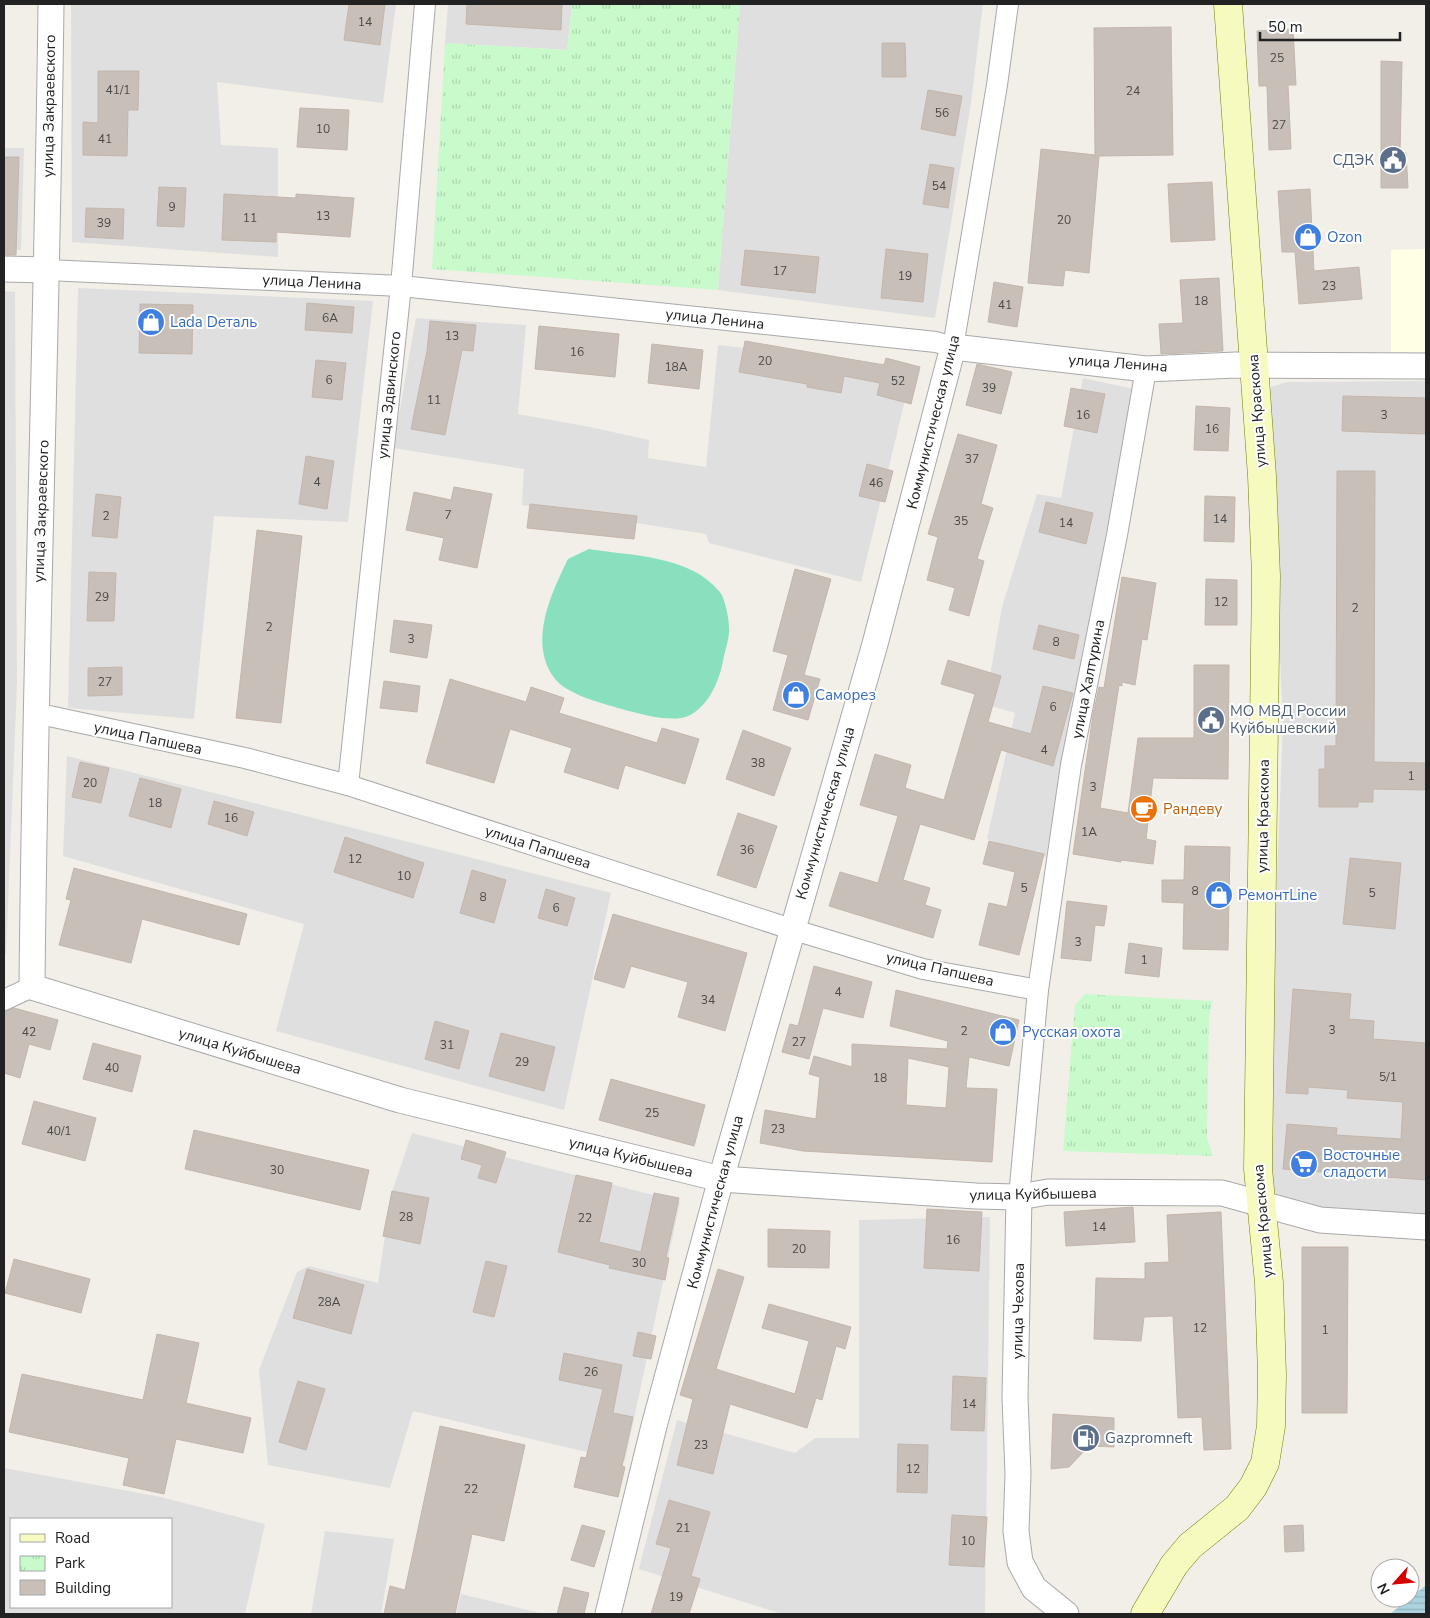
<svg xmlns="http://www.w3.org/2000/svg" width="1430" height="1618" viewBox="0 0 1430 1618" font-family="'Nunito Sans',sans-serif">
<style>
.residential{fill:#e0dfdf;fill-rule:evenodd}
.education{fill:#ffffe5}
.park{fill:url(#park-tufts)}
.pitch{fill:#88e0be}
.water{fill:url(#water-rules)}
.building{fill:#c7bfb8;stroke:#c4b6ab;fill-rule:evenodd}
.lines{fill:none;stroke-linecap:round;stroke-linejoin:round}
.minor-casing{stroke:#a9a9a9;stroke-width:22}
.tertiary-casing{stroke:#a9a9a9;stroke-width:27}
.secondary-casing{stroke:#707d05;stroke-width:29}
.minor{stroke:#fff;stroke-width:20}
.tertiary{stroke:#fff;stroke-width:25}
.secondary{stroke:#f7fabf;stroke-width:28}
.labels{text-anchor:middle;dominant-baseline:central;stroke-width:4;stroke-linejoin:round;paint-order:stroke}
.number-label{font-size:12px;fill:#4b4948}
.street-label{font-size:15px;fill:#222;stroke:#fff}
.service-label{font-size:15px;fill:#4e5e75;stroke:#fff;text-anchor:start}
.shop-label{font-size:15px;fill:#366cbe;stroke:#fff;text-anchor:start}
.food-label{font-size:15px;fill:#c56008;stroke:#fff;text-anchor:start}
</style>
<defs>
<pattern id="park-tufts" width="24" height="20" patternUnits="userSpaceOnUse" patternTransform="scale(1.25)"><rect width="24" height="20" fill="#c8facc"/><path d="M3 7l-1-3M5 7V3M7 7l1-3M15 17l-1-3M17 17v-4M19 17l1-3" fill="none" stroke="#acd6af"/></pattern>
<pattern id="water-rules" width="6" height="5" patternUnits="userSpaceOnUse" patternTransform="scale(1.25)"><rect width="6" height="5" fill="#aad3df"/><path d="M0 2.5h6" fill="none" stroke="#92b5bf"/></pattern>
</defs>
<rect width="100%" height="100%" fill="#f2efe9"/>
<g class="residential">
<polygon points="71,4 396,4 383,103 217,82 221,145 278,148 278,257 72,242"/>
<polygon points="448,4 572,4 567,50 445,43"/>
<polygon points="740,4 983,4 971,103 935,318 718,290"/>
<polygon points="4,148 24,148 21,250 4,249"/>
<polygon points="78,288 373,301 348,522 214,516 194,719 68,708"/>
<polygon points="4,291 15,292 17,683 6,954 4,954"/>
<polygon points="416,318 526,325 518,414 590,427 649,440 648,458 706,467 718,345 913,367 861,582 709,543 706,534 522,505 524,469 393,448"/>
<polygon points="1083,378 1134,389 1046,857 987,839 1015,713 985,704 1002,607 1037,494 1061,498"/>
<polygon points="1426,381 1426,1217 1314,1210 1265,1196 1283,720 1267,399 1271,387 1287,382"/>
<polygon points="67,756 611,893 564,1110 276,1031 304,924 63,856"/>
<polygon points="412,1133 680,1202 625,1461 413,1411 390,1488 268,1465 259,1370 297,1272 309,1266 378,1283 391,1195"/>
<polygon points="990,1217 985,1614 782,1614 639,1569 677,1420 795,1453 815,1438 859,1438 859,1220"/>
<path d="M4 1468 161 1497 265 1524 245 1614H4ZM11 1519H171V1607H11Z"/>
<polygon points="325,1531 394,1539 381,1614 311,1614"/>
<polygon points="461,1594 544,1614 456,1614"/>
</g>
<polygon class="education" points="1426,249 1426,352 1391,352 1391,250"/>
<g class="park">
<polygon points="572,4 740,4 718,290 432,269 445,43 567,50"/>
<polygon points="1085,994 1213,1001 1209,1016 1207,1138 1213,1156 1063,1151 1075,1005"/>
</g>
<path class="pitch" d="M589 549C631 556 689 555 719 591 725 597 729 619 729 627 730 637 725 650 723 661 719 682 708 707 688 716 672 723 641 714 625 710 605 704 570 696 556 680 527 644 551 594 568 559Z"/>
<polygon class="water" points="1426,1585 1426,1614 1390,1614"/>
<g class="building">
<polygon points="349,4 385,4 380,45 344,40"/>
<polygon points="467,4 562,4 561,30 466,24"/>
<polygon points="1171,27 1173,155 1099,156 1089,273 1065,270 1063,286 1028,283 1041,149 1095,155 1094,28"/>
<polygon points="1293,29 1296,85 1288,85 1291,149 1269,150 1267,86 1259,86 1257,31"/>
<polygon points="882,43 905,43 906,77 882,77"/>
<polygon points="1381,61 1402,62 1400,153 1406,153 1408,188 1381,188"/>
<polygon points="98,71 139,71 138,110 128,110 127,156 83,155 83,122 98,123"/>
<polygon points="928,90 962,96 955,136 921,129"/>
<polygon points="300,108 349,110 347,150 297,147"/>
<polygon points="4,157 19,157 16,255 4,255"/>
<polygon points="930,164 954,168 948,208 923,204"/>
<polygon points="1212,182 1215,240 1171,242 1168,184"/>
<polygon points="159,187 186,188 184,227 157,226"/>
<polygon points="1310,189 1314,271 1359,267 1362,299 1299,304 1295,252 1282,252 1278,191"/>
<polygon points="224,194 296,198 296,194 354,198 350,237 276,232 276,242 222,240"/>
<polygon points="86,208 124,209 123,239 85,237"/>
<polygon points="886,249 928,254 923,302 881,298"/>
<polygon points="745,250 819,257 815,293 741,285"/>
<polygon points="1219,278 1223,351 1161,354 1159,324 1183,323 1180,280"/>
<polygon points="994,282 1023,287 1017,327 988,322"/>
<polygon points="307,303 354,307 352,333 305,330"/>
<polygon points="140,304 193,305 192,354 139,353"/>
<polygon points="430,321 476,325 473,351 462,350 445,435 411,429 427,351"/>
<polygon points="539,326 619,334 615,377 535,369"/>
<polygon points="745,341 884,365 886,358 920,367 911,404 877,395 880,383 844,376 841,393 807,387 807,384 739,372"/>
<polygon points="652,344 703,350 699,389 648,383"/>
<polygon points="316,360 346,363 342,400 312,397"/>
<polygon points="977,364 1012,372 1001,414 966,405"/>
<polygon points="1071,388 1105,394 1097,433 1064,426"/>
<polygon points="1343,396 1426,398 1426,434 1342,431"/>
<polygon points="1196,406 1230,408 1228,451 1194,450"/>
<polygon points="958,434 997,445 981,504 993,508 977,559 984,561 969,616 949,610 955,588 927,580 938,537 928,534"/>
<polygon points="306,456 334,461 327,509 299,504"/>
<polygon points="867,464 893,471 885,502 859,496"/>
<polygon points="1337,471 1375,471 1374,762 1426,763 1426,790 1373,789 1373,802 1358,802 1358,807 1319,807 1319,769 1325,769 1325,746 1336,746"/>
<polygon points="454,487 492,494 477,568 439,560 444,538 406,530 414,492 451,500"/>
<polygon points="96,494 121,497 117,538 92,536"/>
<polygon points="1205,496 1235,497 1234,542 1204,541"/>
<polygon points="1046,502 1093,513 1086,544 1039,532"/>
<polygon points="530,504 637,516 634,539 527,528"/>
<polygon points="257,530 302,536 281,723 236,718"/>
<polygon points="795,569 831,579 804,675 820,679 808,720 773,710 788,655 773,651"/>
<polygon points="89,572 116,573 114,621 87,621"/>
<polygon points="1122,577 1156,583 1147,640 1142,639 1135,685 1122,682 1122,686 1119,685 1100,808 1128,813 1138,738 1194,738 1194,665 1229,665 1228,779 1153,778 1146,839 1156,841 1153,864 1121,860 1121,862 1073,854 1093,715 1099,687 1104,688"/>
<polygon points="1206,579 1237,580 1237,625 1205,625"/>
<polygon points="394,620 432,625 427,658 390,652"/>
<polygon points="1039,625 1079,635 1074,659 1033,649"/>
<polygon points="948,660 1001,676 988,722 1031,734 1043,686 1073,693 1053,766 1001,750 974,840 920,824 903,880 930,888 925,905 941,910 933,938 829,906 840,872 878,883 898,816 860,805 875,754 911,765 905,788 944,800 975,694 941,684"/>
<polygon points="122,667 122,695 88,696 88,668"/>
<polygon points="450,679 526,702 531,687 564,698 559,713 657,743 662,728 699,739 685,784 625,765 618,789 564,772 572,748 510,729 494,783 426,763"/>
<polygon points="384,681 420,686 417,712 380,708"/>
<polygon points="743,730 791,748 774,796 726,779"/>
<polygon points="80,762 109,768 101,803 72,797"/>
<polygon points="140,778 181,789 171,828 129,816"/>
<polygon points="214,801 254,812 247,836 208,824"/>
<polygon points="738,813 777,826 756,888 717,875"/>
<polygon points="345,837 424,863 413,898 334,872"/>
<polygon points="989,841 1044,854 1019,955 979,945 989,903 1007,907 1015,872 983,864"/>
<polygon points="1185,846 1230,847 1228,950 1183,949 1184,903 1162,902 1162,880 1184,880"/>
<polygon points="1350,858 1401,863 1395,929 1343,924"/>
<polygon points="74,868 247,914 239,945 142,919 131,963 59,945 71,900 66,899"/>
<polygon points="472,870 506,880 494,923 460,913"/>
<polygon points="546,889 575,898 567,926 538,918"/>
<polygon points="1067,901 1107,906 1104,926 1095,925 1091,961 1061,958"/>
<polygon points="613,914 747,953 725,1031 678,1017 688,982 631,966 624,988 594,979"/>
<polygon points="1129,943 1162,948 1159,977 1125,973"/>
<polygon points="814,966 872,982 863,1018 823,1008 809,1059 782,1052 790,1024 798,1026"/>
<polygon points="1293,989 1351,994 1349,1019 1374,1021 1373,1039 1426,1043 1426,1180 1283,1169 1287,1124 1337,1128 1336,1135 1401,1139 1403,1102 1347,1098 1348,1090 1308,1087 1308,1094 1286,1093"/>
<path d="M896 990 1019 1020 1009 1066 969 1057 966 1088 997 1089 992 1162 803 1151 760 1143 765 1110 816 1119 820 1077 809 1074 814 1056 852 1067V1044L947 1049 948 1041 890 1026ZM908 1058 949 1067 946 1108 906 1105Z"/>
<polygon points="14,1008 58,1020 50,1050 29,1044 20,1078 4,1073 4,1012"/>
<polygon points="435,1021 469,1031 459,1069 425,1059"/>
<polygon points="501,1033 555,1047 544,1091 489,1076"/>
<polygon points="93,1043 141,1056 132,1092 83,1079"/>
<polygon points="611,1079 705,1105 694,1146 599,1120"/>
<polygon points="34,1101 96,1118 85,1161 22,1144"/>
<polygon points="194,1130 369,1170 360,1210 185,1169"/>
<polygon points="466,1140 506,1152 496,1183 478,1178 482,1165 461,1159"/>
<polygon points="576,1175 612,1183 599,1242 641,1252 654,1193 679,1198 666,1257 669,1258 665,1280 609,1268 610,1265 558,1252"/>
<polygon points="392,1191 429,1198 420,1244 383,1236"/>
<polygon points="1133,1207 1135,1242 1066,1246 1064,1212"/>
<polygon points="927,1209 982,1212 979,1271 924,1268"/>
<polygon points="1221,1212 1231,1449 1204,1450 1202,1417 1178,1418 1173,1316 1144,1317 1141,1341 1094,1339 1096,1278 1145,1279 1145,1263 1169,1262 1167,1215"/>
<polygon points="768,1229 830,1231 829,1268 768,1267"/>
<polygon points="1302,1247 1348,1247 1347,1413 1302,1413"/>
<polygon points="14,1259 90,1279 81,1313 5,1293"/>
<polygon points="486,1261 507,1266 494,1317 473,1312"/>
<polygon points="307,1269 364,1285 351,1334 293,1318"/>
<polygon points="718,1269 744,1277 716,1369 795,1394 809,1341 762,1328 769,1304 851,1327 845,1349 836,1346 822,1400 816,1398 807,1428 730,1404 713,1474 677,1465 693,1399 680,1395"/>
<polygon points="638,1332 656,1336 651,1359 633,1356"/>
<polygon points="157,1334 199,1343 186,1403 251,1418 243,1453 176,1439 164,1494 123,1485 129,1458 9,1432 22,1374 143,1400"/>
<polygon points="564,1353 622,1365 613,1413 633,1417 622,1466 625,1467 618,1497 574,1487 581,1457 586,1458 603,1389 559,1380"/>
<polygon points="953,1376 986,1378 984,1431 951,1430"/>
<polygon points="298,1381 325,1389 306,1450 279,1442"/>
<polygon points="1053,1414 1114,1418 1114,1447 1089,1446 1069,1467 1051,1469"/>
<polygon points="440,1426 525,1445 504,1541 472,1534 455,1614 384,1614 390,1586 405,1590"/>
<polygon points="898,1444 928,1445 927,1493 897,1492"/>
<polygon points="669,1500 710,1512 691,1576 700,1579 689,1614 651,1614 671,1548 656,1544"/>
<polygon points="952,1515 987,1517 984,1567 949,1565"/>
<polygon points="582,1525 605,1531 594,1567 571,1560"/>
<polygon points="1303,1525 1304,1551 1285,1552 1284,1526"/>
<polygon points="564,1587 589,1593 584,1614 557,1614"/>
</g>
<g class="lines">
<g class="minor-casing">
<g id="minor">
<polyline points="47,270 401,286 936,342 953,347 997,85 1008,4"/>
<polyline points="35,713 245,758 348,785 791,929 923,969 1038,990"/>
<polyline points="348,785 401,286 425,4"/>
<polyline points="4,1000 32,987"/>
<polyline points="1019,1197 1038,990 1071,765 1117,535 1146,369"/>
</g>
</g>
<g class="tertiary-casing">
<g id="tertiary">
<path d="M51 4C47 332 35 659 32 987L400 1100 721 1179 976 1196 1019 1197 1048 1192 1222 1193 1320 1220 1426 1227"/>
<polyline points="4,269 47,270"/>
<polyline points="1019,1197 1015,1398 1018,1474 1016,1531 1020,1562 1034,1588 1066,1614"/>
<polyline points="608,1614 654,1426 721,1179 875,644 953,347 1146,369 1236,365 1426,366"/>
</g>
</g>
<g class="secondary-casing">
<polyline id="secondary" points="1145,1614 1174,1565 1190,1546 1237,1508 1253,1487 1265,1463 1271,1426 1272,1375 1269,1283 1258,1169 1266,576 1262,476 1228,4"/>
</g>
<use href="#minor" class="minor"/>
<use href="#tertiary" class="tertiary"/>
<use href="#secondary" class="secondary"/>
</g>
<defs>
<g id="civic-disc" transform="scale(1.4375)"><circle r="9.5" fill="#5c6f8a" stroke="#fff"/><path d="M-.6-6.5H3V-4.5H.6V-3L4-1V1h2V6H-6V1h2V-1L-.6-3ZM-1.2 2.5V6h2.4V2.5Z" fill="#fff"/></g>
<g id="shop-disc" transform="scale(1.4375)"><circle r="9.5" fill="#3f7fe0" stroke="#fff"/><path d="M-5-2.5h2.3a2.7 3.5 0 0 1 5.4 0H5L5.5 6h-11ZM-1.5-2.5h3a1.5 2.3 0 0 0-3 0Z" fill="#fff"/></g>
<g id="cafe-disc" transform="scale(1.4375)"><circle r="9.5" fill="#e8710a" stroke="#fff"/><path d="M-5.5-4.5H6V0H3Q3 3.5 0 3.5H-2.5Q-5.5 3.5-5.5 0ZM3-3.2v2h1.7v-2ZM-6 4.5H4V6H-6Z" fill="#fff"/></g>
<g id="supermarket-disc" transform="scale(1.4375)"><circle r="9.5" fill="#3f7fe0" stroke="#fff"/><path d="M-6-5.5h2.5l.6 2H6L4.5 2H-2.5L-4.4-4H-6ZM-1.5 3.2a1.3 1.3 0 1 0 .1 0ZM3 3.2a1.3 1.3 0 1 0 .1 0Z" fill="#fff"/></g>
<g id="fuel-disc" transform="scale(1.4375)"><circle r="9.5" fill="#5c6f8a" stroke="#fff"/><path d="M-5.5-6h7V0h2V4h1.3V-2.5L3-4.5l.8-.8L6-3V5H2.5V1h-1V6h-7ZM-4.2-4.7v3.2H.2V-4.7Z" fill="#fff"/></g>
</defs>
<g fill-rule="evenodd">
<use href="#civic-disc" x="1393" y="160"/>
<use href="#shop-disc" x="1308" y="237"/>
<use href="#shop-disc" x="151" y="322"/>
<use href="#shop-disc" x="796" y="695"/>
<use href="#civic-disc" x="1211" y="720"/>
<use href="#cafe-disc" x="1144" y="809"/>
<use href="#shop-disc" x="1219" y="895"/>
<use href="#shop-disc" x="1003" y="1032"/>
<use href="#supermarket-disc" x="1304" y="1164"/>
<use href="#fuel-disc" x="1086" y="1438"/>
</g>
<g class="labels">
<g class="number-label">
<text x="365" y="22">14</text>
<text x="1277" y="58">25</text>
<text x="118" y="90">41/1</text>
<text x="1133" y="91">24</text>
<text x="942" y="113">56</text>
<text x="1279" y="125">27</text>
<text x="323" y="129">10</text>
<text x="105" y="139">41</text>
<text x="939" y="186">54</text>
<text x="172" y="207">9</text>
<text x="323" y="216">13</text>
<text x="250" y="218">11</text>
<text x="1064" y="220">20</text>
<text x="104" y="223">39</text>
<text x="780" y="271">17</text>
<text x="905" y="276">19</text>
<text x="1329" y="286">23</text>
<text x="1201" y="301">18</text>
<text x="1005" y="305">41</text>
<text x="330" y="318">6А</text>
<text x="452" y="336">13</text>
<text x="577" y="352">16</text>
<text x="765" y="361">20</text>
<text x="676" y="367">18А</text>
<text x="329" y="380">6</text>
<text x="898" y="381">52</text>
<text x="989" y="388">39</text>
<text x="434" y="400">11</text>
<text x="1083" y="415">16</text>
<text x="1384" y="415">3</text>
<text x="1212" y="429">16</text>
<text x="972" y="459">37</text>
<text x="317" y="482">4</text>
<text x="876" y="483">46</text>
<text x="448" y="515">7</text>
<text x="106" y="516">2</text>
<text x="1220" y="519">14</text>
<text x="961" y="521">35</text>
<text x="1066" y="523">14</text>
<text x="102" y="597">29</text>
<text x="1221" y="602">12</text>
<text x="1355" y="608">2</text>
<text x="269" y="627">2</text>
<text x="411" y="639">3</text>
<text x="1056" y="642">8</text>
<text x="105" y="682">27</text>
<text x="1053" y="707">6</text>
<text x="1044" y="750">4</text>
<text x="758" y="763">38</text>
<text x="1411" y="776">1</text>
<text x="90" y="783">20</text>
<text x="1093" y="787">3</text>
<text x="155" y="803">18</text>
<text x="231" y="818">16</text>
<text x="1089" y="832">1А</text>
<text x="747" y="850">36</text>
<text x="355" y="859">12</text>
<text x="404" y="876">10</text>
<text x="1024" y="888">5</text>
<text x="1195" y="891">8</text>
<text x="1372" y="893">5</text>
<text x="483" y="897">8</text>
<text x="556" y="908">6</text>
<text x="1078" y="942">3</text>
<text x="1144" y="960">1</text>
<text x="838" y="992">4</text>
<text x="708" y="1000">34</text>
<text x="1332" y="1030">3</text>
<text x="964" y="1031">2</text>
<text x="29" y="1032">42</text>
<text x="799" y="1042">27</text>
<text x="447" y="1045">31</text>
<text x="522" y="1062">29</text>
<text x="112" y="1068">40</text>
<text x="1388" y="1077">5/1</text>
<text x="880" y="1078">18</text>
<text x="652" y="1113">25</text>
<text x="778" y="1129">23</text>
<text x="59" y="1131">40/1</text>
<text x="277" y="1170">30</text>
<text x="406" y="1217">28</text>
<text x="585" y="1218">22</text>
<text x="1099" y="1227">14</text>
<text x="953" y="1240">16</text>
<text x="799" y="1249">20</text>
<text x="639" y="1263">30</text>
<text x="329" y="1302">28А</text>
<text x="1200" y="1328">12</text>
<text x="1325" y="1330">1</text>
<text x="591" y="1372">26</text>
<text x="969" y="1404">14</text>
<text x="701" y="1445">23</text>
<text x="913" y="1469">12</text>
<text x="471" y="1489">22</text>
<text x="683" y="1528">21</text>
<text x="968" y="1541">10</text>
<text x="676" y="1597">19</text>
</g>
<g class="street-label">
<text transform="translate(49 106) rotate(-89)">улица Закраевского</text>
<text transform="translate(312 282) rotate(3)">улица Ленина</text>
<text transform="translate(715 319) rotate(6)">улица Ленина</text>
<text transform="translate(1118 363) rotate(4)">улица Ленина</text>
<text transform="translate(389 395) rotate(-84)">улица Здвинского</text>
<text transform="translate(1257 411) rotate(-94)">улица Краскома</text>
<text transform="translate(933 422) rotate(-76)">Коммунистическая улица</text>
<text transform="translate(41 511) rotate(-88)">улица Закраевского</text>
<text transform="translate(1088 679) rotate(-79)">улица Халтурина</text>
<text transform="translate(148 738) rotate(12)">улица Папшева</text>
<text transform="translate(825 813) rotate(-74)">Коммунистическая улица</text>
<text transform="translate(1263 816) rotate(-89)">улица Краскома</text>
<text transform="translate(538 847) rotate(18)">улица Папшева</text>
<text transform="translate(940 969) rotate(13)">улица Папшева</text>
<text transform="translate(240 1051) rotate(17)">улица Куйбышева</text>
<text transform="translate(631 1157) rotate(14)">улица Куйбышева</text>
<text transform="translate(1033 1194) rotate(-1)">улица Куйбышева</text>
<text transform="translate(715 1202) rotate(-75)">Коммунистическая улица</text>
<text transform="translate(1263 1221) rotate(-95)">улица Краскома</text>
<text transform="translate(1018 1311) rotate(-89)">улица Чехова</text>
</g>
<g class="service-label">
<text x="1374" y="160" text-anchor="end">СДЭК</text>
<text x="1230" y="711">МО МВД России<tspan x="1230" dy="17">Куйбышевский</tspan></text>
<text x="1105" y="1438">Gazpromneft</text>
</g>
<g class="shop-label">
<text x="1327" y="237">Ozon</text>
<text x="170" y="322">Lada Dеталь</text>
<text x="815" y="695">Саморез</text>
<text x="1238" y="895">РемонтLine</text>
<text x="1022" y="1032">Русская охота</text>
<text x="1323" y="1155">Восточные<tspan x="1323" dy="17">сладости</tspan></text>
</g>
<g class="food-label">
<text x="1163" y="809">Рандеву</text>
</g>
</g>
<rect width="1430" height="1618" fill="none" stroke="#222222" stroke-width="10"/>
<rect x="10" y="1518" width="162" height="90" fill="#ffffff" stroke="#a7a7a7"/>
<rect x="20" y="1534" width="25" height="8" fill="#f7fabf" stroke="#a7a7a7"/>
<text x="55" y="1543" font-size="15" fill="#222222">Road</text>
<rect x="20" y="1556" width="25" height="15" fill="url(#park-tufts)" stroke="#a7a7a7"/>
<text x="55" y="1568" font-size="15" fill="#222222">Park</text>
<rect x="20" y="1580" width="25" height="15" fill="#c7bfb8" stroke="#a7a7a7"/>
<text x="55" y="1593" font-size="15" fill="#222222">Building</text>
<g transform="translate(1395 1583) rotate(243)"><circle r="24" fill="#ffffff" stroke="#a7a7a7"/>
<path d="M0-4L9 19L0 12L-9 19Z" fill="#d40000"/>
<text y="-8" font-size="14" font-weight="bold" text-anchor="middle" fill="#222222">N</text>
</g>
<path d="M1260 32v8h140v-8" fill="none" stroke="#222222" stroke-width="2.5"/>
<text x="1268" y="32" font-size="15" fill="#222222" stroke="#ffffff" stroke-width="4" paint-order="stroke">50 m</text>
</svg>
